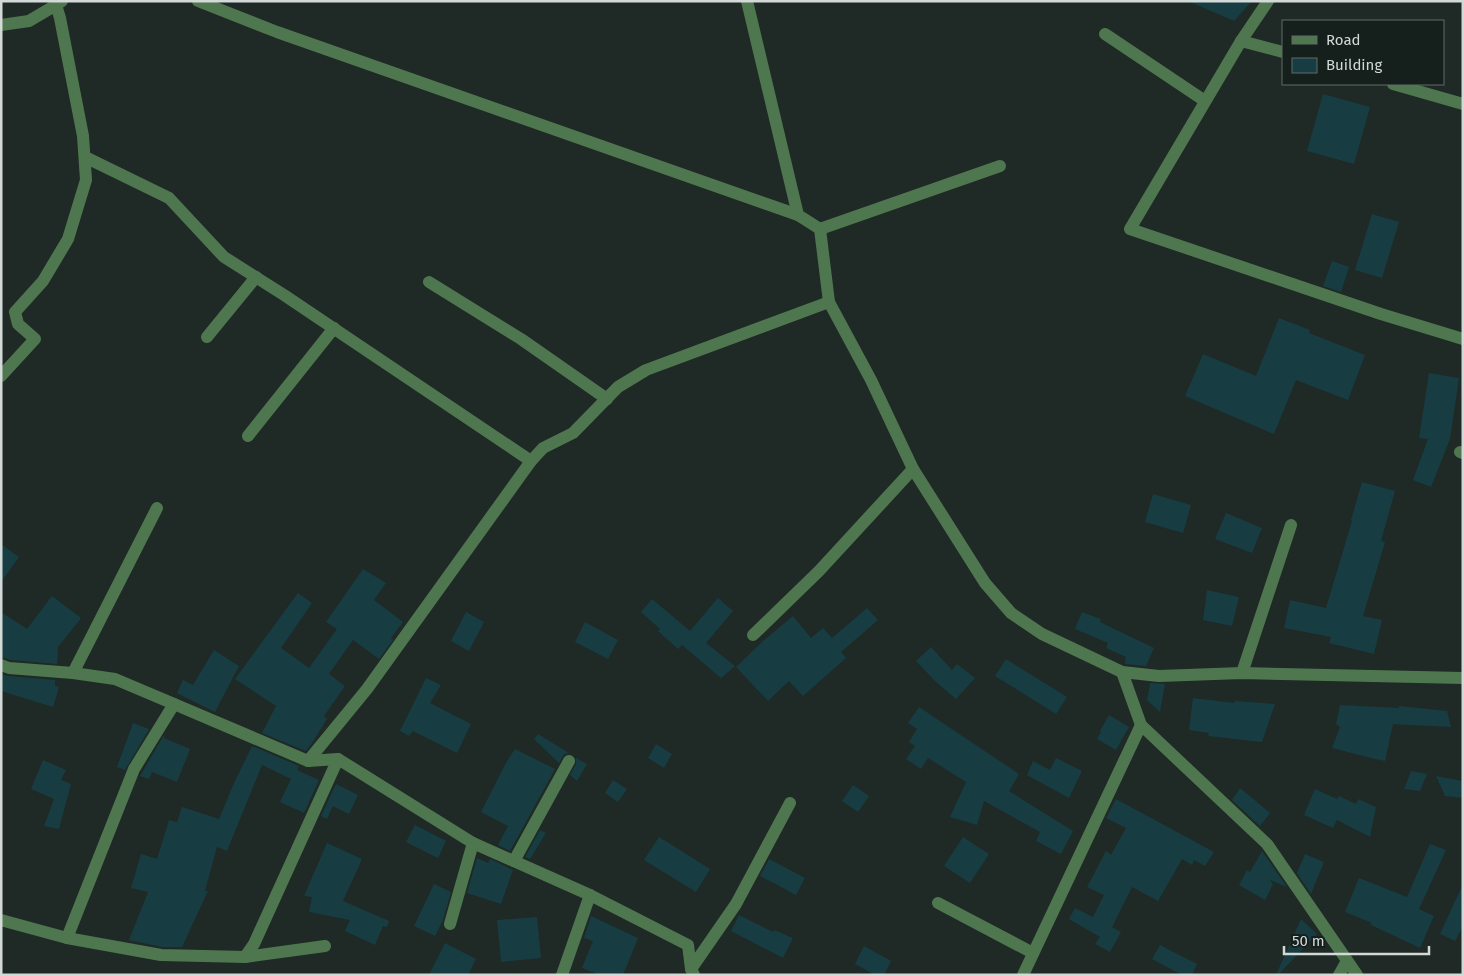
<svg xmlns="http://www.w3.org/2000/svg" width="1464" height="976" viewBox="0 0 1464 976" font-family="'Fira Sans',sans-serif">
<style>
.building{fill:#173d42}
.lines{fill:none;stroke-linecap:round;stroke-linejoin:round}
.minor{stroke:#4f774f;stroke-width:12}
</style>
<rect width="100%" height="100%" fill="#1f2926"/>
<g class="building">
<polygon points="1188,1 1252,1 1234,21"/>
<polygon points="1323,94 1370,107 1354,164 1307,151"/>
<polygon points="1372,214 1399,222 1382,278 1355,270"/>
<polygon points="1332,261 1349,267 1341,292 1323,286"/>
<polygon points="1279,318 1310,330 1309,333 1365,355 1348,400 1296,380 1274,434 1185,396 1203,354 1256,376"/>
<polygon points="1429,373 1459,378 1450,439 1431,487 1413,480 1428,439 1419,438"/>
<polygon points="1362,482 1395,491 1381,541 1385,542 1363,616 1382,620 1374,654 1329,643 1331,637 1284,628 1290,600 1326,608 1352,521 1351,520"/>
<polygon points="1153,494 1191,505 1183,533 1145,522"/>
<polygon points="1226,513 1262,528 1252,553 1215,539"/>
<polygon points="1,544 19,557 1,582"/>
<polygon points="363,569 386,583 374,600 403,622 391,638 393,640 379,659 353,640 329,674 345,686 324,716 327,719 314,740 306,751 262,733 276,706 235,679 298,593 312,603 281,648 309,668 337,629 326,622"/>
<polygon points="1207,590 1239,597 1232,626 1203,620"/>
<polygon points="52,596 81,618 58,647 57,664 11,660 1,657 1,612 27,629"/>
<polygon points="718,598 733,611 706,643 735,666 721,678 682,645 678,649 658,631 660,629 641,612 652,599 690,631"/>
<polygon points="867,608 878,620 841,652 846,658 803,696 789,681 768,701 736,667 763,641 793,616 811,638 823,628 832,638"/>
<polygon points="466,612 484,622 469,651 451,641"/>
<polygon points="1082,612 1101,619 1100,622 1154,648 1146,666 1125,664 1126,657 1106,648 1108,643 1075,629"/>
<polygon points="585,622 618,640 608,659 575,642"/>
<polygon points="931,647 952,670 957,664 975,678 956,699 934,680 916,661"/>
<polygon points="214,650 239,666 215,712 177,693 183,680 193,685"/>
<polygon points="1006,659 1067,697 1056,714 995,676"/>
<polygon points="1,674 8,676 55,680 55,686 59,687 53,707 1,691"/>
<polygon points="426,678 441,685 430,703 471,724 457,753 413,731 409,736 400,731"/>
<polygon points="1150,683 1165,684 1160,712 1147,700"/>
<polygon points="1193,698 1234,703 1235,701 1275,704 1262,742 1208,736 1209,733 1189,730"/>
<polygon points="1340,705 1399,708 1399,706 1447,711 1451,727 1393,724 1385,761 1375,759 1332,748 1340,727 1336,724"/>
<polygon points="919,707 1019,774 1009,791 1073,831 1061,854 1036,841 1040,832 984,801 977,825 950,817 966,782 928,758 921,769 906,759 915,746 909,742 917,729 908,723"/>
<polygon points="1109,715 1129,727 1116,750 1097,739 1101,732 1100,731"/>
<polygon points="133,723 149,729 125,770 117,767"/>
<polygon points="538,734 569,753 564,754 559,763 534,739"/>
<polygon points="164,735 164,738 190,749 177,782 152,772 149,779 140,776"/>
<polygon points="656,744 672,754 664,768 648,758"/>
<polygon points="252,746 299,766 297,770 319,780 304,813 280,802 291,779 262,765 227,851 217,847 205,891 208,891 182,947 162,947 129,940 148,892 131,888 141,854 157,859 169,820 177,822 182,807 219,819 234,783"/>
<polygon points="515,749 555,769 510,851 498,845 508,826 481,812 507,761"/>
<polygon points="576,758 587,764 577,781 570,775 576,764"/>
<polygon points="1056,758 1082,771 1069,798 1027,775 1033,761 1050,770"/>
<polygon points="43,760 66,770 61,780 71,784 59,829 44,826 54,799 31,789"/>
<polygon points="1411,771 1427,774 1420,791 1404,789"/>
<polygon points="1436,776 1463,781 1463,798 1445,796"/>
<polygon points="613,780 627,789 618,802 605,793"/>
<polygon points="336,784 358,795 349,814 333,806 327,819 321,816"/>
<polygon points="853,785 869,796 858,812 842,801"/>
<polygon points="1240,788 1270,813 1260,826 1232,800"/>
<polygon points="1315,789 1337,799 1339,796 1356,804 1358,799 1376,807 1370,837 1337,820 1333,828 1304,815"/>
<polygon points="1116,799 1214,852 1205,866 1194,860 1192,865 1182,859 1158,901 1132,887 1112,927 1121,932 1110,952 1095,944 1100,937 1069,919 1075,908 1093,917 1104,895 1087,887 1106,851 1111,855 1126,828 1106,818"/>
<polygon points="415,825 446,841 438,858 406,842"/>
<polygon points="540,830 546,833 530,859 525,857"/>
<polygon points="659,837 710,869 696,892 644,860"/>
<polygon points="963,837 989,854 970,883 944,866"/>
<polygon points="327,843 362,859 343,901 389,921 387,927 383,926 375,945 345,931 350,920 309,912 312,897 304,896"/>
<polygon points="1430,844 1446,850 1419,909 1434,916 1420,948 1369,924 1372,923 1345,912 1359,878 1407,897"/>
<polygon points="1262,851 1287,887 1270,880 1273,884 1265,900 1239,885 1247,870 1250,872"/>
<polygon points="1305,854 1324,862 1311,894 1297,873"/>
<polygon points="477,858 488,863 490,859 513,870 501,904 467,893"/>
<polygon points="769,859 805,878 796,895 760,876"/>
<polygon points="434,884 451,892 443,920 435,936 414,926"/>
<polygon points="1463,884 1463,926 1455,941 1440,934"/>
<polygon points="739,915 773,932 774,930 793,938 783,958 731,931"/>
<polygon points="591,916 638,938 623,975 600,975 582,968 593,941 584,938"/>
<polygon points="537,917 541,958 501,962 497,920"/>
<polygon points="1301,919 1317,934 1278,975 1276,975"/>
<polygon points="445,943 476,959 468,975 429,975"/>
<polygon points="1160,945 1197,964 1192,975 1182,975 1152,959"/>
<polygon points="864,946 891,961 884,975 875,975 855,964"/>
</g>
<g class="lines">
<g class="minor">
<polyline points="198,1 277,32 798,215"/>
<polyline points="747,1 798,215 820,229 829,302 871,380 913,469 985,583 1011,613 1042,634 1122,672 1159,676 1242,673 1463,678"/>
<polyline points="1268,1 1241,41 1130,229 1381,314 1463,339"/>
<polyline points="1,25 29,21 56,5"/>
<polyline points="1105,34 1205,101"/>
<polyline points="1241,41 1283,52"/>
<polyline points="1393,84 1463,104"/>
<polyline points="85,157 169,198 224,257 284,295 531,461"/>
<polyline points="820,229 1000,166"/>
<polyline points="429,282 521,339 607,399"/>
<polyline points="207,337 256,277"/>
<polyline points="1,376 35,339 18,324 15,312 43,281 68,239 86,180 83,136 60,18 56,5 62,1"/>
<polyline points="248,436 334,328"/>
<polyline points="1460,452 1463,453"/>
<polyline points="753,635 819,571 913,469"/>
<polyline points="1,665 9,668 73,673 115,679 174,704"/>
<polyline points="1122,672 1141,725 1267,844 1357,975"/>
<polyline points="73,673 157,508"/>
<polyline points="1242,673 1291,525"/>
<polyline points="308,761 338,759 473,843 590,895 688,945 691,969 694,975"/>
<polyline points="514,861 569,761"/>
<polyline points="938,903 1033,953"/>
<polyline points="1,920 67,938 161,955 245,957 325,946"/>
<polyline points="450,924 473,843"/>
<polyline points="67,938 134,769 174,704 308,761 367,689 531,461 543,448 573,433 618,387 646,370 829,302"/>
<polyline points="245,957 254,944 338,759"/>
<polyline points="691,969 736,904 790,803"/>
<polyline points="562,975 590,895"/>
<polyline points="1023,975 1141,725"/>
<polyline points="1339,975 1347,961"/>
</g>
</g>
<rect width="1464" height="976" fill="none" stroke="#d2d9d7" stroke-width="5"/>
<rect x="1282" y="20" width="162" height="65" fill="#15201d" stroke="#616a67"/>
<rect x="1292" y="36" width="25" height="8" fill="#4f774f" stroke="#616a67"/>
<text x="1326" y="45" font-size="15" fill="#d2d9d7">Road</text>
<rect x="1292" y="58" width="25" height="15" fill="#173d42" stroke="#616a67"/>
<text x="1326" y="70" font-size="15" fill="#d2d9d7">Building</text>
<path d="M1284 946v8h145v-8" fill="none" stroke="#d2d9d7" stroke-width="2.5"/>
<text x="1292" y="946" font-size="15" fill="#d2d9d7" stroke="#15201d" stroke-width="4" paint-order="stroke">50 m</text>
</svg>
